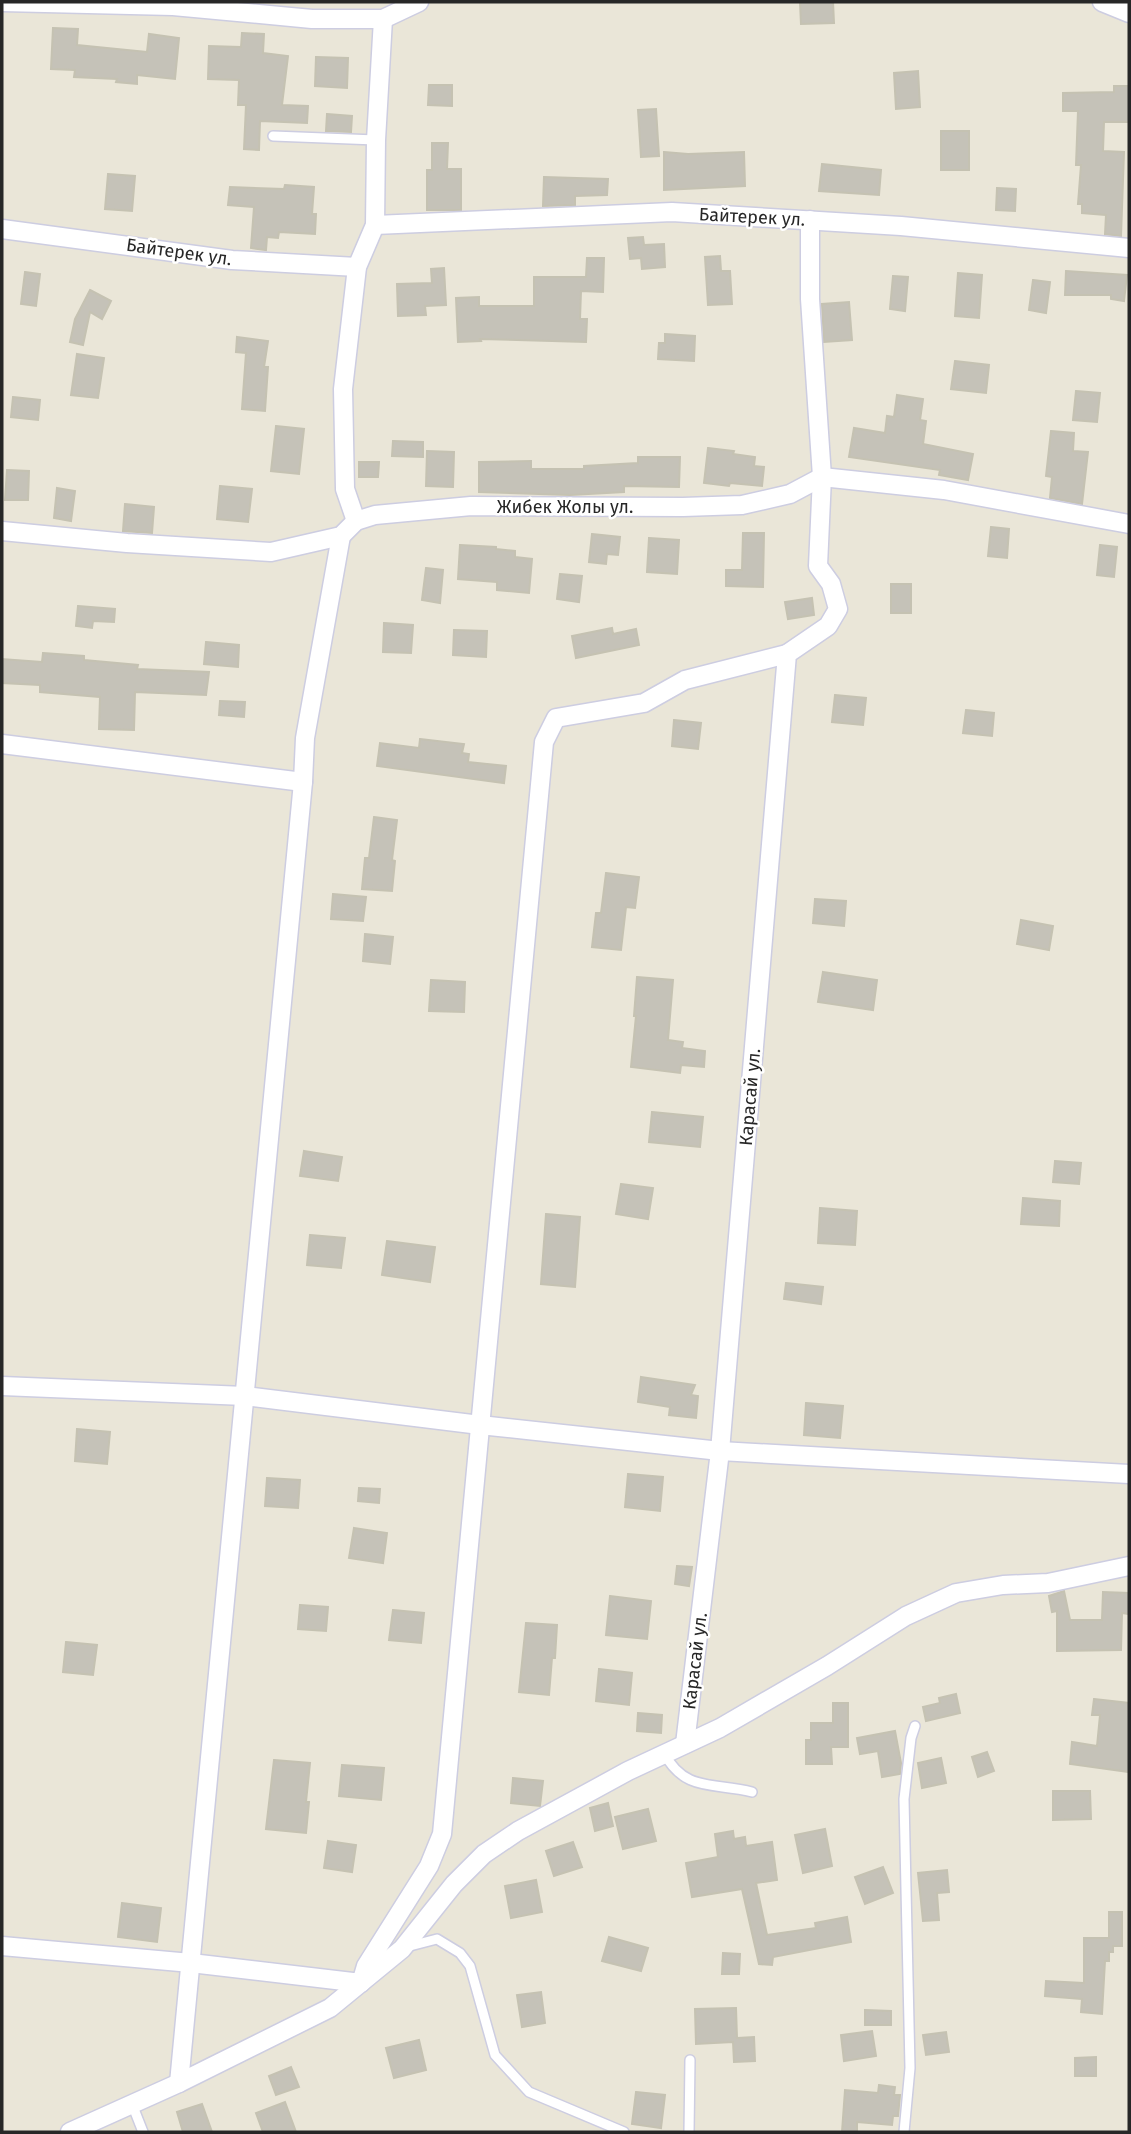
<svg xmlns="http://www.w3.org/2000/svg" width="1131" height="2134" viewBox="0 0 1131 2134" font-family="'Fira Sans',sans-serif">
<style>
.building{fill:#c5c2b8;stroke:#c5c2b2;stroke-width:2}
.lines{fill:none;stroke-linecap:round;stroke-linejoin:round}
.service-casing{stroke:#cdcde1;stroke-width:12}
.minor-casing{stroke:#cdcde1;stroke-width:21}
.service{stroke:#fff;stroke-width:9}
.minor{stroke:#fff;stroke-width:18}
.labels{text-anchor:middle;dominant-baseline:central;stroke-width:5;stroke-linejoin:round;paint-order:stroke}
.street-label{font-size:18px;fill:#272727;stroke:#fff}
</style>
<rect width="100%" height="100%" fill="#eae6d8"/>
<g class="building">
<polygon points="800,2 833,2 834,23 801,24"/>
<polygon points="53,28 78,29 77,45 147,52 149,34 179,38 175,79 137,75 137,84 116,82 117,79 74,77 75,70 51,69"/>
<polygon points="242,33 264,34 263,53 288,56 282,105 308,106 307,123 260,121 259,150 244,149 246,105 238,105 239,80 208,79 209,46 241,47"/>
<polygon points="316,57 348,58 347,88 315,86"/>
<polygon points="918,71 920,107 896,109 894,73"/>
<polygon points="429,85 452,85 452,106 428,105"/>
<polygon points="1114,86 1129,86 1129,122 1104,122 1103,151 1124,152 1121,236 1105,234 1106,215 1082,213 1082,204 1078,204 1081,165 1076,165 1078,111 1063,111 1063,93 1114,92"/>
<polygon points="656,109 659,156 641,157 638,110"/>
<polygon points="327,114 352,116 351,132 326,131"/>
<rect x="941" y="131" width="28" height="39"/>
<polygon points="432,143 448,143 447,169 461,169 461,210 427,210 427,170 432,170"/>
<polygon points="664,152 688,154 744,152 745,186 664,190"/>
<polygon points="822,164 881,170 879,195 819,191"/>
<polygon points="108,174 135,176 132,211 105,209"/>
<polygon points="544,177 608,179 607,195 575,196 575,205 543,206"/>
<polygon points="285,185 314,187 312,214 316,214 315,234 279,232 278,238 267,237 266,250 251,248 254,207 228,205 230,187 284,189"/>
<polygon points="997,188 1016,189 1015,211 996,210"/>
<polygon points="643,237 644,245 664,244 665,267 642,269 641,258 630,259 628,238"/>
<polygon points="720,256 721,271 730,271 732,304 708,305 705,257"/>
<polygon points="587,258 604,258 603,292 581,291 580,319 587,319 586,342 480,339 481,341 458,342 456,298 479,297 479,306 534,306 534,277 586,277"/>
<polygon points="444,268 446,305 425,306 426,315 398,316 397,284 432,283 431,269"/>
<polygon points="1066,271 1127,275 1124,301 1111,299 1111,295 1065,295"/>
<polygon points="25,272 40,274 36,306 21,304"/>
<polygon points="958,273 982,275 979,318 955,316"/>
<polygon points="893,276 908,277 905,311 890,309"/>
<polygon points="1033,280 1050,282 1046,313 1029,310"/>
<polygon points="90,290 111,301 102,319 90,312 83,345 70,342 75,319"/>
<polygon points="849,302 852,340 824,342 822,304"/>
<polygon points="665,334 695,336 694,361 658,359 659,343 665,343"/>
<polygon points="237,337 268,341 264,367 268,367 265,411 242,409 246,353 236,352"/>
<polygon points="77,354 104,358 98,398 71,395"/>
<polygon points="955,361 989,365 986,393 951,389"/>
<polygon points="1076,391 1100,393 1097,422 1073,420"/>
<polygon points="897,395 923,399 920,420 926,421 923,444 973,454 968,480 939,475 940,470 849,457 854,428 885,433 887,416 894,417"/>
<polygon points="13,397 40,400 38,420 11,417"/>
<polygon points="276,426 304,429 299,474 271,471"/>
<polygon points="1051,431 1074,433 1073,451 1088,452 1082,504 1050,498 1052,477 1046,476"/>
<polygon points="393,441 423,442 423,457 392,456"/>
<polygon points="708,448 734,451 733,454 755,457 754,466 764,467 762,486 730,483 729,486 704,483"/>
<polygon points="427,451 454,452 453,487 426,486"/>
<polygon points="638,457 680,457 679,487 624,486 624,492 570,495 479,492 479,462 531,461 531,469 584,469 584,466 638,463"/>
<polygon points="359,462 379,462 378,477 359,477"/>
<polygon points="7,470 29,471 28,500 5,500"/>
<polygon points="220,486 252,489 248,522 217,519"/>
<polygon points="57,488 75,491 71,521 54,518"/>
<polygon points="125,504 154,507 152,533 123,531"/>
<polygon points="991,527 1009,529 1007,558 988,556"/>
<polygon points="743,533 764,533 763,587 726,586 726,570 742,570"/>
<polygon points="592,534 620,537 618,555 607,554 606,564 589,562"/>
<polygon points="649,538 679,540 677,574 647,572"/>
<polygon points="460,545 496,547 496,549 515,551 515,557 532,559 529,593 497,590 497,582 458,579"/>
<polygon points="1100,545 1117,547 1114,577 1097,575"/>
<polygon points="426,568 443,570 440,603 422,600"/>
<polygon points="560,574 582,576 579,602 557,599"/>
<rect x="891" y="584" width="20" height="29"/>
<polygon points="812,598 814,615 788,619 785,602"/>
<polygon points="78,606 115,609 114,622 93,621 92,628 76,626"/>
<polygon points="384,623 413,625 411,653 383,652"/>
<polygon points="612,628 613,634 636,629 639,645 576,658 572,636"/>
<polygon points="454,630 487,631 486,657 453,655"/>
<polygon points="206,642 239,645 238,667 204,664"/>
<polygon points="43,653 84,656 84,660 138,665 137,669 209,672 206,695 135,692 134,730 99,729 100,697 40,692 40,685 2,683 2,659 42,662"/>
<polygon points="835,695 866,698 863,725 832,722"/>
<polygon points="220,701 245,702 244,717 219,715"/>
<polygon points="966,710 994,713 992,736 963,733"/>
<polygon points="674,720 701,723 698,749 672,746"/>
<polygon points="420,739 464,744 462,753 469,754 468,762 506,766 504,783 377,766 380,743 419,748"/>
<polygon points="374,817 397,820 392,860 395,861 392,891 362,889 365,858 369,858"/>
<polygon points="606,873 639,877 635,908 626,907 621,950 592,947 596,913 601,913"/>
<polygon points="333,894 366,897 363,921 331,919"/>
<polygon points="815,899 846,901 844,926 813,923"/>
<polygon points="1021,920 1053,926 1049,950 1017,944"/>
<polygon points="365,934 393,937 390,964 363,961"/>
<polygon points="823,972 877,980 873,1010 818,1002"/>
<polygon points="637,977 673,980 668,1040 683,1042 682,1048 705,1051 704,1067 681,1065 680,1073 631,1067 636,1016 634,1016"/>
<polygon points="431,980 465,982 464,1012 429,1011"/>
<polygon points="652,1112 703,1117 700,1147 649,1142"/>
<polygon points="304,1151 342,1157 338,1181 300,1176"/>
<polygon points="1055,1161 1081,1163 1079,1184 1053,1182"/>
<polygon points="621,1184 653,1188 648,1219 616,1214"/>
<polygon points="1023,1198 1060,1201 1059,1226 1021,1224"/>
<polygon points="820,1208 857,1211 855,1245 818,1243"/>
<polygon points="546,1214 580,1217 575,1287 541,1284"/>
<polygon points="310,1235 345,1238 341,1268 307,1265"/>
<polygon points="387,1241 435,1247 430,1282 382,1275"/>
<polygon points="786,1283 823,1287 821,1304 784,1299"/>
<polygon points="641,1377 695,1385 691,1395 698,1396 696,1418 669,1415 670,1407 638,1402"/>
<polygon points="806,1403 843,1406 840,1438 804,1435"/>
<polygon points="77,1429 110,1432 107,1464 75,1461"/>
<polygon points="628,1474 663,1477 660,1511 625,1507"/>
<polygon points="267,1478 300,1480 298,1508 265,1506"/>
<polygon points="359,1488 380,1489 379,1503 358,1501"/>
<polygon points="354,1528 387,1533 383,1563 349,1558"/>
<polygon points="677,1566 692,1567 689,1586 675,1584"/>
<polygon points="1064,1591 1070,1620 1102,1620 1103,1592 1129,1593 1129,1614 1122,1613 1121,1650 1057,1651 1057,1611 1052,1612 1049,1596"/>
<polygon points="610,1596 651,1601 647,1639 606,1635"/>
<polygon points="300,1605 328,1607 326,1631 298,1629"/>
<polygon points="393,1610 424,1613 421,1643 389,1640"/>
<polygon points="526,1623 557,1625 555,1658 552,1658 549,1695 519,1692"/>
<polygon points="66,1642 97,1645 93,1675 63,1672"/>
<polygon points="599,1669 632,1673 629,1705 596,1701"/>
<polygon points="956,1694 960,1713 926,1721 923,1707 940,1703 939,1698"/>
<polygon points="1094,1699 1129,1703 1129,1772 1070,1764 1072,1742 1097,1746 1100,1715 1092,1715"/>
<polygon points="833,1703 848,1703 848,1747 831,1747 832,1764 806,1764 806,1740 811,1740 811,1723 833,1723"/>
<polygon points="638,1713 662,1715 661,1733 637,1731"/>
<polygon points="895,1731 901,1763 900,1774 882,1777 878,1751 860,1754 857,1738"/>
<polygon points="987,1752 994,1771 978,1777 972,1757"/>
<polygon points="941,1758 946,1783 922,1788 918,1763"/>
<polygon points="274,1760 310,1763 306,1802 309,1802 306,1833 266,1829"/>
<polygon points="342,1765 384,1768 381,1800 339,1796"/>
<polygon points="513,1778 543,1781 540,1806 511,1803"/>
<polygon points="1053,1791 1090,1791 1091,1819 1053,1820"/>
<polygon points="608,1803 613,1826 595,1831 590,1808"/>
<polygon points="648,1809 656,1841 623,1849 615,1817"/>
<polygon points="825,1829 832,1866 803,1873 795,1835"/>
<polygon points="733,1831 734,1839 745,1837 746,1846 772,1842 777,1880 756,1883 767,1935 816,1928 815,1923 847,1917 851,1942 773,1957 772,1965 759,1964 742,1889 692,1897 686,1863 718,1857 715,1834"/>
<polygon points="328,1841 356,1845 352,1872 324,1868"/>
<polygon points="573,1842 582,1867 554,1876 546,1851"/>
<polygon points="883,1867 893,1893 865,1904 855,1877"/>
<polygon points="947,1870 949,1892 937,1893 939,1920 923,1921 918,1873"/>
<polygon points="536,1880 542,1912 511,1918 505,1886"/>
<polygon points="122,1903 161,1908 157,1942 118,1937"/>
<polygon points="1109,1912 1122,1912 1122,1946 1113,1946 1113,1952 1109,1952 1109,1961 1105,1961 1102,2014 1081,2012 1082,1999 1045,1996 1046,1981 1084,1983 1084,1938 1109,1938"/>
<polygon points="609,1937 648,1948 641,1971 602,1961"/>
<polygon points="723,1953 740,1954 739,1974 722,1974"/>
<polygon points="541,1992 545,2023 522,2027 517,1995"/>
<polygon points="736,2008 737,2038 754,2037 755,2061 734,2062 733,2042 696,2044 695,2009"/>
<polygon points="865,2010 891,2011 891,2025 865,2025"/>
<polygon points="872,2031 876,2056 844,2061 841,2035"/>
<polygon points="946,2032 949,2052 926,2055 923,2035"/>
<polygon points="419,2040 426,2070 394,2078 386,2048"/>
<polygon points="1096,2057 1096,2076 1075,2076 1075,2058"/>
<polygon points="291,2067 299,2087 276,2095 269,2076"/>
<polygon points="879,2085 895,2087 894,2095 900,2095 898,2116 893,2116 892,2125 857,2122 857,2132 842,2132 845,2090 878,2093"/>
<polygon points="636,2092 665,2095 661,2128 632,2124"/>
<polygon points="285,2102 296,2132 263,2132 256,2113"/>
<polygon points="202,2104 212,2132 183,2132 177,2112"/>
</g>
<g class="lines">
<g class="service-casing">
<g id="service">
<polyline points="273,136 376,140"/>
<path d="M664 1753C685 1793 715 1782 752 1792"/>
<polyline points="410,1946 437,1939 460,1953 470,1966 495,2055 529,2092 624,2132"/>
<polyline points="132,2104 143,2132"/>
<polyline points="689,2132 690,2060"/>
<polyline points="904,2132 910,2068 904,1799 911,1738 915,1726"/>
</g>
</g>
<g class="minor-casing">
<g id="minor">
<polyline points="2,2 173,6 312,19 383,19 419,2"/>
<polyline points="1102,2 1129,13"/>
<polyline points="375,225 672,212 901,226 1129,248"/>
<polyline points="2,229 232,260 357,267"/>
<polyline points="356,521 345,489 343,389 357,267 375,225 376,140 383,19"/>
<polyline points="2,531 127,543 271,552 341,536 356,521 375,515 471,506 683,507 742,505 790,494 822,477 944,490 1129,524"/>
<polyline points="2,744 303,782"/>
<polyline points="2,1386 245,1396 480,1425 720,1451 1129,1474"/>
<polyline points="685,1744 720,1451 787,654 828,626 838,609 831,584 818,566 822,477 810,299 810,220"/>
<polyline points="2,1946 191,1963 361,1983 366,1966 429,1866 442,1834 544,742 556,718 644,703 685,680 787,654"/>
<polyline points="179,2083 303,782 305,738 341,536"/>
<polyline points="70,2132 179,2083 330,2008 402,1949 454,1884 484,1854 518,1831 628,1771 720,1728 827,1666 906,1616 956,1593 1003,1585 1048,1583 1129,1566"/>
</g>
</g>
<use href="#service" class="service"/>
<use href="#minor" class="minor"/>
</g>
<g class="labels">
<g class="street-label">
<text transform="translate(752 217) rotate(3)">Байтерек ул.</text>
<text transform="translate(179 252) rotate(8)">Байтерек ул.</text>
<text x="565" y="507">Жибек Жолы ул.</text>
<text transform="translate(750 1097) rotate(-85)">Карасай ул.</text>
<text transform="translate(695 1661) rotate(-83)">Карасай ул.</text>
</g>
</g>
<rect width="1131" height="2134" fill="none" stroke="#272727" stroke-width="7"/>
</svg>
